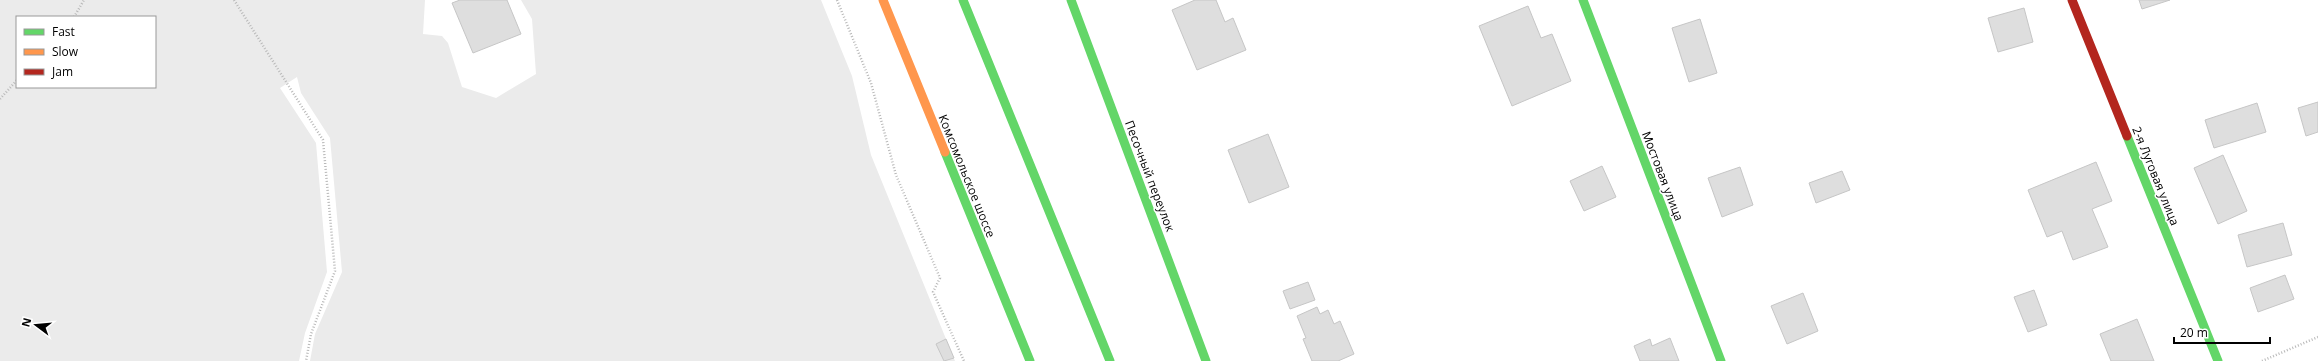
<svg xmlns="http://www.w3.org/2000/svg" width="2318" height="361" viewBox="0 0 2318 361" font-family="'Open Sans',sans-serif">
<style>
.green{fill:#ebebeb;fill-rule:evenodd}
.building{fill:#dedede;stroke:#c6c6c6}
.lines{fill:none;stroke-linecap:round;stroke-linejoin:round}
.path{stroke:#b9b9b9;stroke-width:2.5;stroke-dasharray:1 2;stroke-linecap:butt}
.fast{stroke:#63d668;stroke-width:9}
.slow{stroke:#ff974d;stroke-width:9}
.jam{stroke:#b3261e;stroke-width:9}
.labels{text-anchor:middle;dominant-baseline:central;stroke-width:3;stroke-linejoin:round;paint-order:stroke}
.street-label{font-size:12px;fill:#000;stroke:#fff}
</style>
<rect width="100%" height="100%" fill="#fff"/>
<path class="green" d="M0 0H425L423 34 442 36 448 43 462 87 496 98 536 74 532 19 521 0H821L852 76 871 155 955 361H310L315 334 342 272 330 138 301 93 297 77 280 88 316 143 327 272 305 333 299 361H0ZM17 17H155V87H17Z"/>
<g class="building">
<polygon points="460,0 507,0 521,34 473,53 452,3"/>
<polygon points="1195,0 1216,0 1225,22 1233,18 1246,50 1197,70 1172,10"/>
<polygon points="2139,0 2170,0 2142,9"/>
<polygon points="1528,6 1541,38 1552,34 1571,81 1512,106 1479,26"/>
<polygon points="2024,8 2033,42 1998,52 1988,18"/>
<polygon points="1700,19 1717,73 1689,82 1672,28"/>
<polygon points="2318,102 2318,132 2306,136 2298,108"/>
<polygon points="2257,103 2266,132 2214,148 2205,120"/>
<polygon points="1268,134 1289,187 1249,203 1228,150"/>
<polygon points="2223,155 2247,211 2218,224 2194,168"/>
<polygon points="2096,162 2112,201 2092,209 2108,247 2073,260 2062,231 2047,237 2028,190"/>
<polygon points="1602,166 1616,197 1584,211 1570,181"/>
<polygon points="1740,167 1753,205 1722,217 1708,178"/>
<polygon points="1842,171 1850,190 1816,203 1809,183"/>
<polygon points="2283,223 2292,255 2247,267 2238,235"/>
<polygon points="2285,275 2294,299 2258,312 2250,288"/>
<polygon points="1308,282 1315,300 1290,309 1283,291"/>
<polygon points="2034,290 2047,325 2028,332 2014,297"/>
<polygon points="1803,293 1818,331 1787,344 1771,306"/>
<polygon points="1317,307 1320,314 1328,310 1334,324 1340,321 1354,354 1338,361 1312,361 1303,339 1306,338 1297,316"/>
<polygon points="2137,319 2154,361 2111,361 2100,334"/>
<polygon points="1670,338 1679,361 1640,361 1634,346 1650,339 1652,346"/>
<polygon points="946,339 954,358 944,361 936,344"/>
</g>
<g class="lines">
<g class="path">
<polyline points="234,0 323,140 335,271 311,334 306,361"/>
<polyline points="837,0 871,83 896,175 940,278 933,292 964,361"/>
<polyline points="74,17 84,0"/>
<polyline points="0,99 17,80"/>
<polyline points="2262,361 2318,337"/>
</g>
<g class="fast">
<polyline points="963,0 1110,361"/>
<polyline points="1071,0 1206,361"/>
<polyline points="1583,0 1721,361"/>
<polyline points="2127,136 2218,361"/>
<polyline points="945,152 1030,361"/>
</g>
<polyline class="slow" points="883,0 945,152"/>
<polyline class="jam" points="2072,0 2127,136"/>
</g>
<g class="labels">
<g class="street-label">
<text transform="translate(967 176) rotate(68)">Комсомольское шоссе</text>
<text transform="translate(1150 176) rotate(69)">Песочный переулок</text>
<text transform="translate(1663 176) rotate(69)">Мостовая улица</text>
<text transform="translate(2156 176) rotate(68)">2-я Луговая улица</text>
</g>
</g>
<rect x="16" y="16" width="140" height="72" fill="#ffffff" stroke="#999999"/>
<rect x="24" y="29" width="20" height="6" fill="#63d668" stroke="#999999"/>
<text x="52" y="36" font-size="12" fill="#000000">Fast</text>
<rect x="24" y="49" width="20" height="6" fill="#ff974d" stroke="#999999"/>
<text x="52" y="56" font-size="12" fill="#000000">Slow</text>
<rect x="24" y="69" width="20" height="6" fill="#b3261e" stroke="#999999"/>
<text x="52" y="76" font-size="12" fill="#000000">Jam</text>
<g transform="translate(36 325) rotate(286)" stroke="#ffffff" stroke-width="3" paint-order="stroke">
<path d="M0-3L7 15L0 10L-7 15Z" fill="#000000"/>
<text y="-6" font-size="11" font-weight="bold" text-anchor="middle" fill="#000000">N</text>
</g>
<path d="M2174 337v6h96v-6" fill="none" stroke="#000000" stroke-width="2"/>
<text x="2180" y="337" font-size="12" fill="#000000" stroke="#ffffff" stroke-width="3" paint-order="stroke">20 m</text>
</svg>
